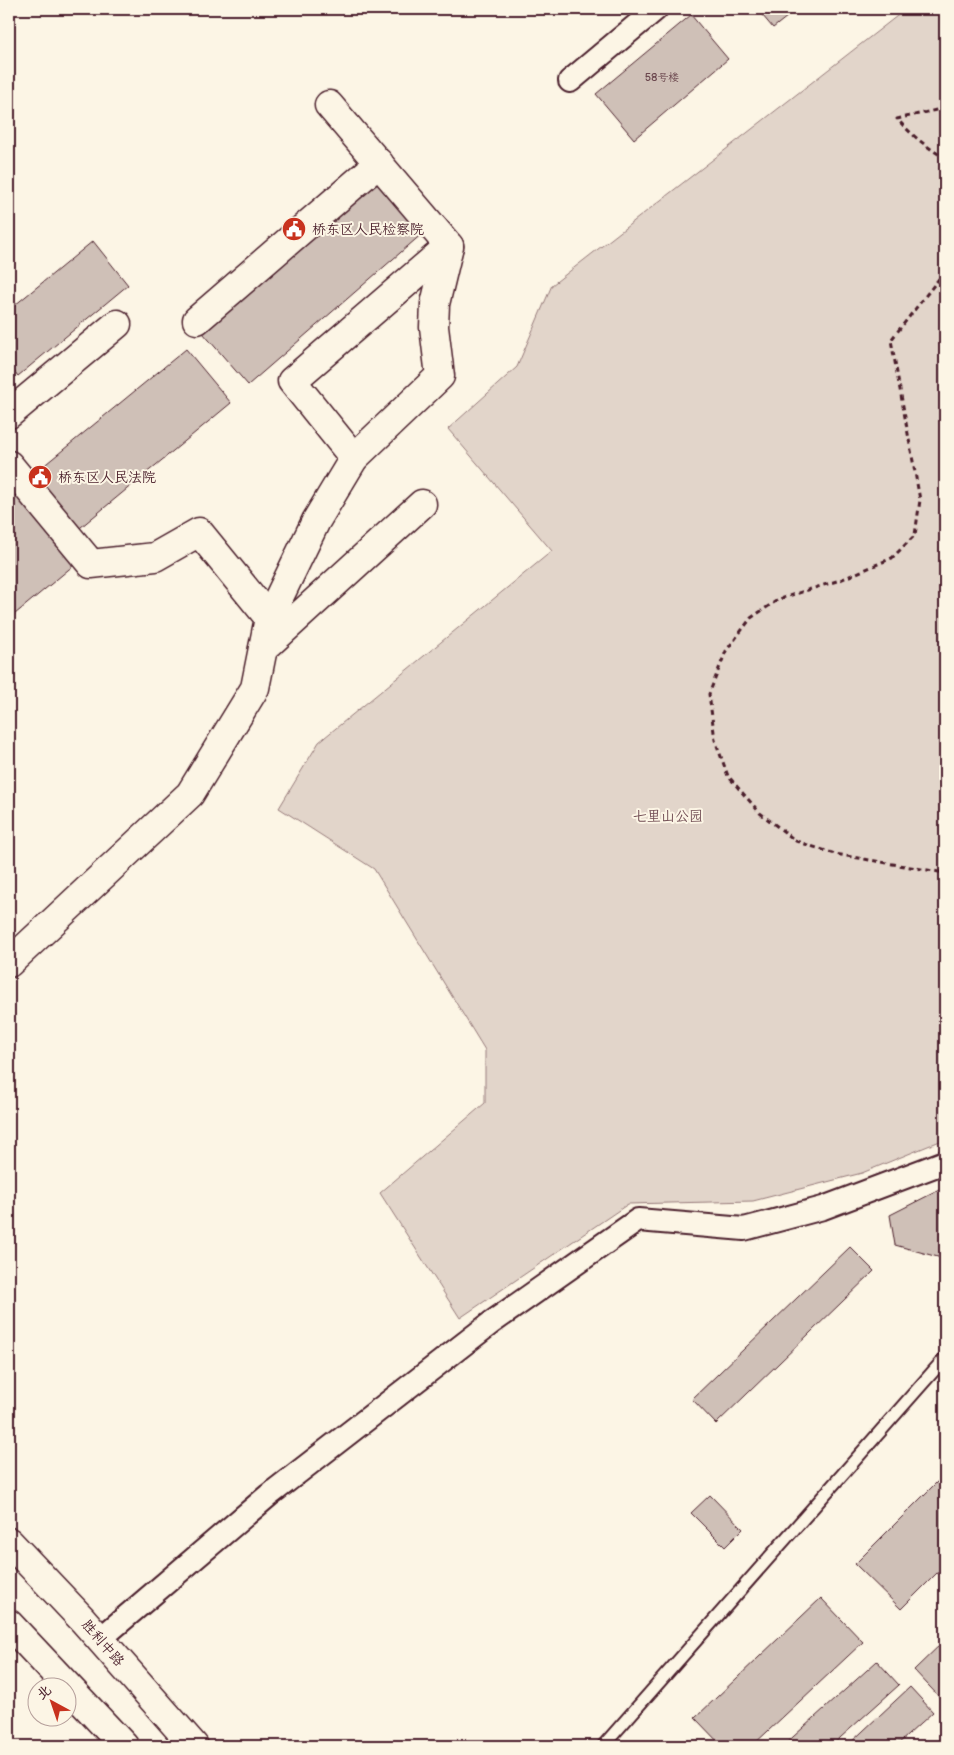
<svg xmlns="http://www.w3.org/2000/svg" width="954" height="1755" viewBox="0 0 954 1755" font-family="'Balsamiq Sans','LXGW WenKai TC',sans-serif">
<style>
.green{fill:#e2d5ca;stroke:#967a7a}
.building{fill:#cfc0b7;stroke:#4a1f2b}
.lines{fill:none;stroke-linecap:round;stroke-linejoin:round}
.lane-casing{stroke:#4a1f2b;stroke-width:15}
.street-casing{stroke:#4a1f2b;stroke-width:26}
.secondary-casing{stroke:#4a1f2b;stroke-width:31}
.highway-casing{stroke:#4a1f2b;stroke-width:31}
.path{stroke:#4a1f2b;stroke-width:3;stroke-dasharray:5 4;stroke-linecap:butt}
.lane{stroke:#fcf5e5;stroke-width:11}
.street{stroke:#fcf5e5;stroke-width:22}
.secondary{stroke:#fcf5e5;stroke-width:28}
.highway{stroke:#fcf5e5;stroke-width:28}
.labels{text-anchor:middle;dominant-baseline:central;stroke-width:4;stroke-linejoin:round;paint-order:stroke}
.number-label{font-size:11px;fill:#6b474e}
.poi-label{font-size:14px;fill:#4a1f2b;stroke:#fcf5e5;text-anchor:start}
.park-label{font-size:14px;fill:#704c53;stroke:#fcf5e5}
.street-label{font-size:14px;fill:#4a1f2b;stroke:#fcf5e5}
</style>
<rect width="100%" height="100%" fill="#fcf5e5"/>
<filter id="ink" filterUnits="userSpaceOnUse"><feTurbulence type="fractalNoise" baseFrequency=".02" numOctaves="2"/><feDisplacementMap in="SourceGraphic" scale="10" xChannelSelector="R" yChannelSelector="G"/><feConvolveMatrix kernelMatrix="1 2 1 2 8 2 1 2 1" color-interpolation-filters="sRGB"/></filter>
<g filter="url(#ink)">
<polygon class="green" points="906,9 945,9 945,1139 862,1173 753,1201 628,1204 460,1318 380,1193 485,1103 485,1050 374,869 279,808 319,742 552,551 448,429 517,367 552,285"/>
<g class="building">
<polygon points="757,9 797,9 773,28"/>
<polygon points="691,15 728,59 634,139 596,94"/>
<polygon points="377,180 423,233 248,385 203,333"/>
<polygon points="93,241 128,285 18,376 9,365 9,310"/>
<polygon points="186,349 231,403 75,532 30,477"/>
<polygon points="16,494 74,565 9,619 9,500"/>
<polygon points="945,1187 945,1259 895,1245 890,1215"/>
<polygon points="850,1247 874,1271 716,1424 692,1399"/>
<polygon points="945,1474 945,1565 901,1609 855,1564"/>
<polygon points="710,1495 743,1529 725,1547 691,1513"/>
<polygon points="821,1598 863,1642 752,1746 722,1746 695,1718"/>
<polygon points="945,1640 945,1703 914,1670"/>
<polygon points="877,1661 899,1685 831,1746 783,1746"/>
<polygon points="910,1687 933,1712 896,1746 847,1746"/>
</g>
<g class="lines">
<g class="lane-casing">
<polyline id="lane" points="603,1746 945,1358"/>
</g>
<g class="street-casing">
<g id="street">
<polyline points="570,81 656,9"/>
<polyline points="100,1639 269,1495 491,1323 638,1220 744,1229 823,1208 945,1162"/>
</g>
</g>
<g class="secondary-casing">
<g id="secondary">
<polyline points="197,320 379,163"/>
<polyline points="9,414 117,324"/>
<polyline points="354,458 292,381 449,246"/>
<polyline points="9,465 91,564 155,557 199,532 269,618 255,688 190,794 9,963"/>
<polyline points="269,618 316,521 354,458 440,376 434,327 435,304 449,246 329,105"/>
<polyline points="263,649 422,504"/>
</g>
</g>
<g class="highway-casing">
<g id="highway">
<polyline points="9,1542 83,1620 194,1746"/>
<polyline points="9,1624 124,1746"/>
</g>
</g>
<g class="path">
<path d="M945 108 897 119C912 135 926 147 945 158"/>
<polyline points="945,271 891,340 920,500 915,535 892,558 840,580 779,599 751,618 726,651 709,694 715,740 728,776 760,813 796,841 835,854 945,873"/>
</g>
<use href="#lane" class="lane"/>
<use href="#street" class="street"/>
<use href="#secondary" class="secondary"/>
<use href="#highway" class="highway"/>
</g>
</g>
<defs>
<g id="civic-disc" transform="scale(1.25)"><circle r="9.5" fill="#c8321e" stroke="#fcf5e5"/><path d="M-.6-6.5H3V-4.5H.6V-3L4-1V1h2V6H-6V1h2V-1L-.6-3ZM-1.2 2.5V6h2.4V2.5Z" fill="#fff"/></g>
</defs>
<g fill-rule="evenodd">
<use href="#civic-disc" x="294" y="229"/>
<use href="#civic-disc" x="40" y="477"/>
</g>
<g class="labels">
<g class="number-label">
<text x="662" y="77">58号楼</text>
</g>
<g class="poi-label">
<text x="312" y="229">桥东区人民检察院</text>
<text x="58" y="477">桥东区人民法院</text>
</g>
<g class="park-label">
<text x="668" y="816">七里山公园</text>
</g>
<g class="street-label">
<text transform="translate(103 1643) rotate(49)">胜利中路</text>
</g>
</g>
<rect width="954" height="1755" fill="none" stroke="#fcf5e5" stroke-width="30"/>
<rect x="15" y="15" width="924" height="1725" fill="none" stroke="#4a1f2b" stroke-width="2" filter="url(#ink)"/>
<g transform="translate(52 1702) rotate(320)"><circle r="24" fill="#fcf5e5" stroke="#b59f9b"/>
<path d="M0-4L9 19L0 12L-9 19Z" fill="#c8321e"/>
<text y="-8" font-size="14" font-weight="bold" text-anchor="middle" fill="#4a1f2b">北</text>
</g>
</svg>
